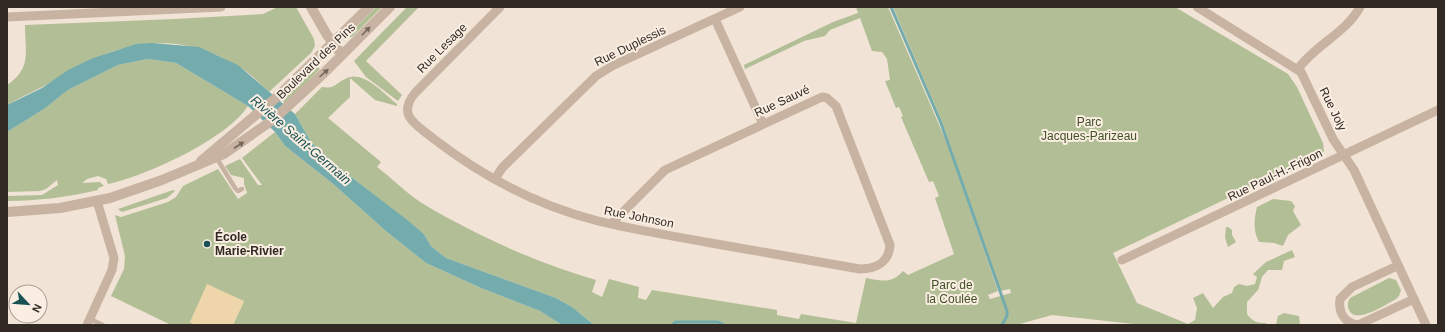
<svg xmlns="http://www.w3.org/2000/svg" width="1445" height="332" viewBox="0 0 1445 332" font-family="Helvetica,sans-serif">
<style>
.green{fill:#b2bf96}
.sand{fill:#eed6aa}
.water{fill:#74acae}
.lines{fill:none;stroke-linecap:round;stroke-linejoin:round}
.stream{stroke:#74acae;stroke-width:3}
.service{stroke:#c8b3a2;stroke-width:4.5}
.minor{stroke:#c8b3a2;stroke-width:9}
.tertiary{stroke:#c8b3a2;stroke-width:10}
.oneway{fill:#76675d}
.poi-dot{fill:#1a5154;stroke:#f9eee1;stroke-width:1.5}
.labels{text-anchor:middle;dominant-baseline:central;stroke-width:4;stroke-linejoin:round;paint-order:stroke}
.street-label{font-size:12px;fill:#332924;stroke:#f9eee1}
.park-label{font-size:12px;fill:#435128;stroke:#f9eee1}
.poi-label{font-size:12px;font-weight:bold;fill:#332924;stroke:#f9eee1;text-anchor:start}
.water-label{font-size:13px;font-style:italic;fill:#1a5154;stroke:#f9eee1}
</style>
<rect width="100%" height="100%" fill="#f1e3d5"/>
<g class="green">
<path d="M278 7H296L314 39 315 46 311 53 269 92C259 83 248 71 236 65 179 31 127 40 71 69 64 72 60 78 53 81 38 90 22 96 7 105V85C32 68 25 52 25 25L175 19 263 14Z"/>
<polygon points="376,7 382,7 352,37 349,37 349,34"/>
<polygon points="407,7 419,7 366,61 402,95 398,101 366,77 354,61"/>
<path d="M856 7H888L947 143 998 291 988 295 990 299 1011 293 1010 289 1000 291 943 124 893 7H1175L1288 74 1297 87 1323 143 1324 152 1113 253 1137 303 1188 324 1195 320 1197 308 1193 298 1203 293 1213 308 1223 297 1232 293 1234 287 1239 284 1247 286 1255 284 1257 277 1253 274 1266 262 1292 250 1295 257 1284 261 1282 270H1268L1262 277 1258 290 1247 302V314C1253 322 1257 323 1266 323V325H1143L1052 315 1016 325H594L572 307 556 298 446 258 431 246 424 234 338 167 311 142 295 114 322 87C337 89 335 83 347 78 364 70 385 95 397 104V106L375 100 350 78V97L328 118 381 162 377 167C393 179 408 195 425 205 476 235 539 264 596 280L592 292 602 297 609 279 639 287 638 298 646 300 652 290 777 310V315L799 319 801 314 856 323 866 278C881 281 892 284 903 271L908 275 954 254 935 198 939 196 933 181 929 182 901 117 903 116 899 107 896 108 885 81 890 80 887 59 882 52 872 51 860 18 830 30 825 36 804 41 745 69 744 65 833 22 858 13Z"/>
<path d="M148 59 176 63 248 106C227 139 146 176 108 184L106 179 98 176 87 179 82 183 100 182 104 186 98 188V190C68 197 38 201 7 201V196L42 195 58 185 57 180 46 189 40 191 7 192V132L44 109 68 90 118 65Z"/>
<polygon points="317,66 320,69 285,104 282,100"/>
<polygon points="275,132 285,146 332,183 387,232 426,263 481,288 540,311 562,325 233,325 244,301 190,322 196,325 171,325 111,296 124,269 125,256 115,215 121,217 168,202 176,197 183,186 218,169 238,199 247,193 244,184 244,178 231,175 225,166 240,159 258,185 262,185 242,158"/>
<polygon points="173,190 175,191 167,198 122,212 118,209"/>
<path d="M1273 199 1291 201 1295 206 1293 211 1301 225 1288 235 1283 246 1274 243 1259 242C1253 231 1254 219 1257 207Z"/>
<polygon points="1226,227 1228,227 1232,230 1232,235 1236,242 1228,247 1225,238"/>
<path d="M1389 278 1396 280 1401 290 1399 296 1396 299C1387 304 1355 325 1349 310 1347 306 1348 301 1350 298Z"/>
<polygon points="1284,313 1299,316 1300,325 1276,325 1278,316"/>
</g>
<polygon class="sand" points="207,284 244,301 233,325 196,325 190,322"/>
<polygon class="water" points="152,43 199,47 238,65 295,114 311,142 338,167 406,219 424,234 431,246 446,258 556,298 572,307 594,325 562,325 540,311 481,288 426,263 387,232 332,183 285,146 275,132 248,106 176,63 148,59 118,65 68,90 44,109 7,132 7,105 42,88 68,70 93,58 136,44"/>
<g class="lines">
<g class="stream">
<polyline points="891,7 941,123 1007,311 1007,316 1002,325"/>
<polyline points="672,325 676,322 718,322 724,325"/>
</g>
<g class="service">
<polyline points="216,157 235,188 238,191 242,189"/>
<polyline points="90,319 103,325"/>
</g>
<g class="minor">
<path d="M500 7 415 93C396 116 417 125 434 139 482 176 539 206 598 221 635 230 673 236 711 243 761 252 810 260 860 269 876 269 889 262 890 245L836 106 827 98 822 97 665 170 611 224"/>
<polyline points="1197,7 1301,72 1333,139 1354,170 1426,325"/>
<polyline points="7,17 221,7"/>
<polyline points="715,19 763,124"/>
<path d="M1298 69C1315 45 1346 33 1360 7"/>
<polyline points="495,179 502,168 596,76 612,66 740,7"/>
<polyline points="1122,260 1438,110"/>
<path d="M1397 266 1352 287 1340 299C1338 312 1344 323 1358 325L1414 299"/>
<polyline points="87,325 112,270 114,258 97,201"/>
</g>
<g class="tertiary">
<polyline points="311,7 327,35 342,55"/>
<polyline points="201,161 277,97 369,7"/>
<polyline points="7,212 60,208 110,198 162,180 224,154 274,119 324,73 390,7"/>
</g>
</g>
<defs><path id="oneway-solid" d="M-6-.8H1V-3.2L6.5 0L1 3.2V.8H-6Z"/></defs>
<g class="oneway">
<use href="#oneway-solid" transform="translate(366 31) rotate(-45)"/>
<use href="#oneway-solid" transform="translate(324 73) rotate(-42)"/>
<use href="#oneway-solid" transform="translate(239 145) rotate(-33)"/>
</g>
<circle class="poi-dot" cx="207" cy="244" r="4"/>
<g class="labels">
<g class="street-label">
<text transform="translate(630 46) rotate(-26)">Rue Duplessis</text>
<text transform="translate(442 48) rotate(-45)">Rue Lesage</text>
<text transform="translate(316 61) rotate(-44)">Boulevard des Pins</text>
<text transform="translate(782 101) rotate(-25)">Rue Sauvé</text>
<text transform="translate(1333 109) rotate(64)">Rue Joly</text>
<text transform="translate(1275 175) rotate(-26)">Rue Paul-H.-Frigon</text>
<text transform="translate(639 217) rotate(11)">Rue Johnson</text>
</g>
<g class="park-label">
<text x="1089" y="122">Parc<tspan x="1089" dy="14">Jacques-Parizeau</tspan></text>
<text x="952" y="285">Parc de<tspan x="952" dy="14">la Coulée</tspan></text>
</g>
<g class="poi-label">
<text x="215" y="237">École<tspan x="215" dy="14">Marie-Rivier</tspan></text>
</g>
<g class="water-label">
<text transform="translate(301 140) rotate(41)">Rivière Saint-Germain</text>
</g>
</g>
<rect width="1445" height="332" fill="none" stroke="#332924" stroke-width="16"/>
<g transform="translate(28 304) rotate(116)"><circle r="19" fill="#f9eee1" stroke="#aa9f95"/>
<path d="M0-3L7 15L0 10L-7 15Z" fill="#1a5154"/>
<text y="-6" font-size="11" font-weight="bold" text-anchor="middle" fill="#332924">N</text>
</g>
</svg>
